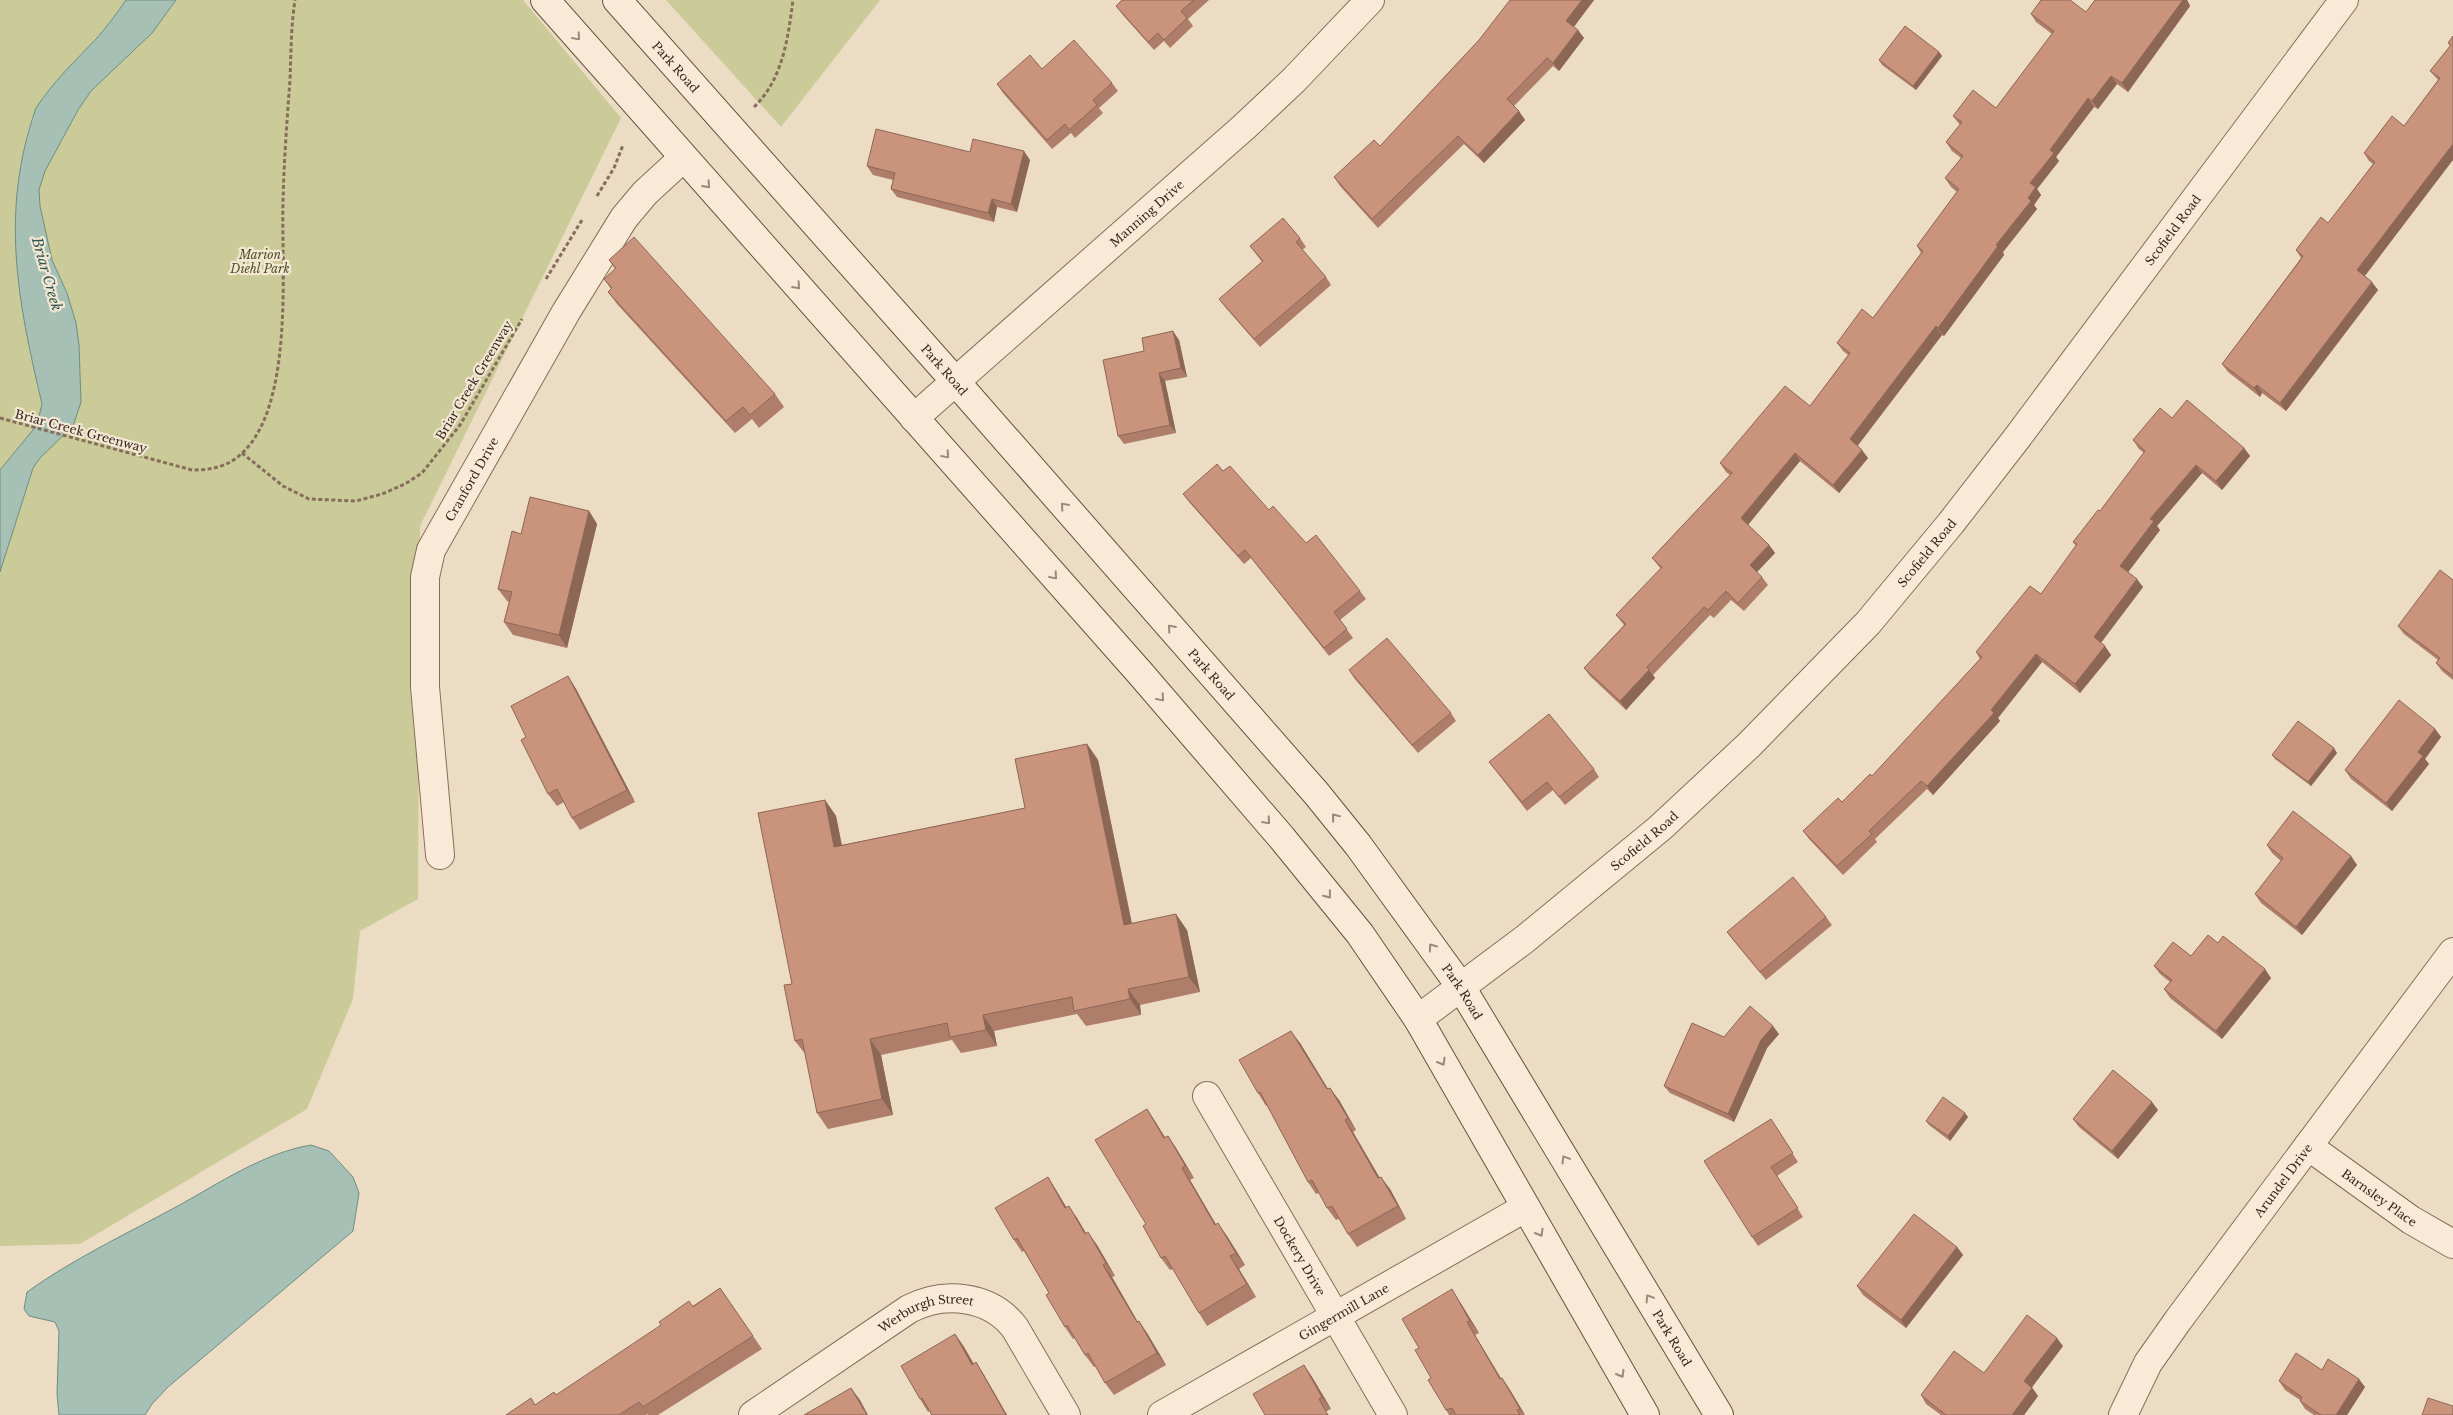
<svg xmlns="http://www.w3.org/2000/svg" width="2453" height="1415" viewBox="0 0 2453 1415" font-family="'Libre Baskerville',serif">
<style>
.green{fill:#cacb98}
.water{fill:#a6c0b5;stroke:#6d8e82}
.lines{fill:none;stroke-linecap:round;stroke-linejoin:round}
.minor-casing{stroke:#876d5b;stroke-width:30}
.secondary-casing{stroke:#694f3e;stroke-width:30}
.path{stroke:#876d5b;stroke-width:3;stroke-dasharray:4 2.5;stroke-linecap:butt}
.minor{stroke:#f8ead7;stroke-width:28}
.secondary{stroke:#f8ead7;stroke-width:28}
.wall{fill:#ae7e6a}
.shaded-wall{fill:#8d6756}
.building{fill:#ca937b;stroke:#8d6756}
.oneway{stroke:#98897a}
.labels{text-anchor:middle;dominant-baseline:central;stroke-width:4.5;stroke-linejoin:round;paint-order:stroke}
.street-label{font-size:12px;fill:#37281e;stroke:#f4e7d3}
.park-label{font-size:12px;font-style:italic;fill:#4d5326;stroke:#f4e7d3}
.water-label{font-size:14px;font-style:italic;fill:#2e564f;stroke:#f4e7d3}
</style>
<rect width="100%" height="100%" fill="#eddcc4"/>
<g class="green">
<polygon points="0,0 523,0 621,118 420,526 418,899 360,931 353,999 307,1109 80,1244 0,1246"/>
<polygon points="666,0 880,0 781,127"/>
</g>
<g class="water">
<path d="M126 0H176L152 33 91 91 78 110 45 171 39 190 40 206 52 260 67 293 76 323 79 345 81 402 73 426 40 458 33 468 0 572V470L37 425 42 404C17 298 0 211 36 108 53 82 75 61 96 39 107 27 117 13 126 0Z"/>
<path d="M311 1145 329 1151 353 1177 359 1193 353 1231 168 1387 152 1404 145 1415H59L57 1394 59 1331 55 1322 29 1316 24 1309 27 1292C73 1259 126 1234 176 1207 218 1184 263 1153 311 1145Z"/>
</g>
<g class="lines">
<g class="minor-casing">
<g id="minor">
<path id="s1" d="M914 418 1244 127 1294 80 1370 0"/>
<path id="s2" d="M440 855 425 687V577L431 550 566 312 624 218 645 193 683 158"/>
<path id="s3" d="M1418 1019 1525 939 1660 828 1749 745 1868 623 1951 523 2017 438 2344 0"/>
<path id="s4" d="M1207 1096 1393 1415"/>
<path id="s5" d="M2308 1146 2411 1220 2453 1244"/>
<path id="s6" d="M753 1415 909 1309C944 1291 990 1295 1015 1328L1066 1415"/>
<path id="s7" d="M1162 1415 1525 1208"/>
<path id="s8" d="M2123 1415 2148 1363 2179 1319 2453 952"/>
</g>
</g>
<g class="secondary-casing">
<g id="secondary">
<polyline points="545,0 1140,673 1282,838 1360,934 1418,1019 1645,1415"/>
<path id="s9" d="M617 0 955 381 1316 793 1358 845 1461 987 1719 1415"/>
</g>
</g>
<g class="path">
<path d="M754 107C783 79 788 38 793 0"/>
<polyline points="597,196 614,168 623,145"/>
<polyline points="546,279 582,220"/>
<path d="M0 418 192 470C208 470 222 468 235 459 296 416 281 267 283 201 284 161 287 120 290 80 291 53 291 26 295 0"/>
<polyline points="242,453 283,486 309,499 356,501 382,494 405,484 422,473 460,425 522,319"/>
</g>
<use href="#minor" class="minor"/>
<use href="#secondary" class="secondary"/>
</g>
<g class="wall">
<polygon points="1122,0 1209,0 1188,19 1193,26 1170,48 1164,41 1154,50 1122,14 1116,6"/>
<polygon points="1594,0 1574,27 1584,38 1559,71 1553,66 1514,106 1525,120 1484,163 1464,144 1378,228 1340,186 1334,177 1380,146 1479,40"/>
<polygon points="2095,0 2187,0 2190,6 2128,92 2117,84 2098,109 2094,107 2056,157 2059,161 2037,189 2041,195 2034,205 2037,209 2003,252 2004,255 1944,336 1942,335 1857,446 1868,458 1839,493 1800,461 1748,525 1769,545 1775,553 1757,572 1762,577 1768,585 1744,611 1731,600 1714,618 1710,615 1653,675 1655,678 1626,710 1590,676 1584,668 1624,625 1616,615 1661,569 1652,558 1730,475 1726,472 1720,463 1810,406 1848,355 1843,351 1837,343 1873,318 1921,253 1917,246 1957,192 1951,187 1945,178 1961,158 1952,151 1946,142 1960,125 1953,116 1996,108 2052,34 2036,22 2031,14 2086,12"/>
<polygon points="2453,36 2453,159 2365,276 2378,290 2286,411 2262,393 2260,397 2228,372 2222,364 2301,258 2296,250 2328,223 2373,164 2369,161 2364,153 2404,126 2438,80 2430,71 2450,46 2448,43"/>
<polygon points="1939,52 1942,56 1916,90 1882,65 1879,60"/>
<polygon points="1042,69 1112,83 1118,91 1099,108 1103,113 1075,138 1071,133 1052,149 1003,93 997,84"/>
<polygon points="970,152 1030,160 1017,212 997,207 994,222 897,197 891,189 893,180 873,175 867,166"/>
<polygon points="1300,238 1306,247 1302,250 1326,277 1331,285 1260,347 1225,307 1219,299 1262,262 1250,246"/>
<polygon points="609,260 775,394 784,407 759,428 752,419 735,433 617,304 608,292 611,289 604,279 615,269"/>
<polygon points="1179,340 1187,377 1165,381 1176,433 1124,444 1118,436 1144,351"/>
<polygon points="2172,418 2244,448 2250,456 2222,490 2202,473 2157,526 2160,530 2128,572 2143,587 2101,643 2111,655 2080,693 2042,662 1998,718 2000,721 1933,795 1927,789 1875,839 1877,842 1843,875 1809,839 1803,831 1842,802 1872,776 1980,659 1976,652 2041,594 2076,546 2073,542 2100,511 2144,453 2139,449 2133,440"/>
<polygon points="1223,471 1360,591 1366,599 1340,620 1353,638 1329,656 1251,558 1244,564 1189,502 1183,494"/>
<polygon points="589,511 597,524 567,648 513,635 504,622 509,602 507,601 498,589"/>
<polygon points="2453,580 2453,680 2442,671 2436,663 2438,660 2404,634 2398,626"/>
<polygon points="1349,670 1451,713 1456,721 1418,753 1354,678"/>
<polygon points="568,676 576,689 635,802 580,830 572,818 564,802 557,806 548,794 526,737"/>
<polygon points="2435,729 2441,737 2425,759 2429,764 2392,811 2351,779 2345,770"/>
<polygon points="1087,744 1098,760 1132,923 1187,930 1200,992 1140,1005 1141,1015 1086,1026 1077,1014 994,1031 997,1046 961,1053 952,1040 881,1055 893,1115 828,1129 817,1113 806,1055 795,1041 792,984 825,800 836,816 842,845 1025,808"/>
<polygon points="2337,753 2311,786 2275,759 2272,755"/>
<polygon points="1489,762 1594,769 1599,777 1565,805 1553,790 1527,811"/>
<polygon points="2267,845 2351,856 2357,865 2302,935 2261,903 2255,894 2281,861 2272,853"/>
<polygon points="1826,917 1832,925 1766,980 1733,940 1727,932"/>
<polygon points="2218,943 2271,978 2222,1039 2170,998 2164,989 2170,982 2160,974 2154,966 2191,956"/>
<polygon points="1779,1034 1767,1048 1734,1122 1670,1093 1664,1086 1724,1037"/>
<polygon points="1300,1043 1328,1089 1339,1100 1356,1130 1353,1132 1380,1178 1390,1189 1406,1219 1357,1247 1348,1234 1339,1219 1336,1220 1327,1208 1319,1193 1316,1194 1308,1182 1267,1105 1266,1106 1258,1093"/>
<polygon points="1147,1109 1165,1137 1168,1136 1176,1148 1194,1178 1190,1180 1216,1225 1227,1236 1245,1265 1239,1269 1256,1297 1207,1326 1199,1313 1173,1269 1170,1270 1161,1258 1146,1224"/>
<polygon points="2158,1110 2118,1159 2079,1127 2073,1119"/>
<polygon points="1968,1117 1950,1141 1929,1125 1926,1121"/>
<polygon points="1771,1119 1798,1162 1777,1176 1803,1217 1758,1246 1752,1237"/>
<polygon points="1048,1177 1056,1190 1066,1207 1077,1218 1086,1233 1097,1245 1115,1276 1112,1277 1138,1322 1147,1333 1166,1365 1114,1395 1105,1383 1096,1366 1094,1367 1085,1355 1075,1338 1073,1339 1065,1327 1049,1293 1024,1251 1022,1252 1014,1240"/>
<polygon points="1957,1247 1963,1255 1906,1328 1863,1295 1857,1286"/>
<polygon points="720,1288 762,1349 658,1415 648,1415 647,1414 646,1415 506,1415 535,1405 556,1395"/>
<polygon points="1460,1302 1479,1333 1475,1335 1501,1378 1502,1378 1510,1390 1525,1415 1449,1415 1446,1410 1431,1378"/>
<polygon points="955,1334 964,1347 974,1364 976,1362 984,1375 1007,1415 932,1415 929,1411 928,1412 920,1399"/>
<polygon points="2063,1346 2032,1387 2038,1396 2024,1415 1941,1415 1926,1404 1921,1395 1984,1373"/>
<polygon points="1304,1365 1312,1377 1331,1409 1327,1411 1265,1415"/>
<polygon points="2322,1370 2365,1387 2347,1415 2314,1415 2305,1409 2300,1401 2300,1400 2285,1390 2279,1381"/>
</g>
<g class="shaded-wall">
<polygon points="1582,0 1594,0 1572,29 1566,21"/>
<polygon points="2183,0 2187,0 2190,6 2128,92 2122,83"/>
<polygon points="1578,30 1584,38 1559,71 1553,63"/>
<polygon points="1939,52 1942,56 1916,90 1913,86"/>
<polygon points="2111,76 2117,84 2098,109 2092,101"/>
<polygon points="2088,98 2094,107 2056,157 2059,161 2037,189 2041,195 2034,205 2037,209 2003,252 2004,255 1944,336 1938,328 2028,198 2030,183 2050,150"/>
<polygon points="1519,111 1525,120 1484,163 1478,155"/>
<polygon points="2453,144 2453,160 2363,278 2357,270"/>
<polygon points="1024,151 1030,160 1017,212 1011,204"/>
<polygon points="992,199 997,207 994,222 988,213"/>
<polygon points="2372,282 2378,290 2286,411 2280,403"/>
<polygon points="1936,326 1942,335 1856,448 1850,439"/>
<polygon points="1173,331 1179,340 1187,377 1181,368"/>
<polygon points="1159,373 1165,381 1176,433 1170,425"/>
<polygon points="2257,385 2262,393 2260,397 2254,388"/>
<polygon points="2244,448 2250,456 2222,490 2216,481"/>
<polygon points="1862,450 1868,458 1839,493 1833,485"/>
<polygon points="1795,453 1800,461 1747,526 1741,518"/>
<polygon points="2196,465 2202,473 2157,526 2160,530 2126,575 2120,566 2150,519"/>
<polygon points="589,511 597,524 567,648 559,635"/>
<polygon points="1769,545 1775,553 1756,573 1750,565"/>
<polygon points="2137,579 2143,587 2099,645 2094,637"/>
<polygon points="2105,646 2111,655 2080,693 2075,684"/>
<polygon points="2036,654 2042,662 1998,718 2000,721 1933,795 1927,786 1991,710"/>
<polygon points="1649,670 1655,678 1626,710 1620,701"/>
<polygon points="568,676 576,689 635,802 627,790"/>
<polygon points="2435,729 2441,737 2425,759 2429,764 2392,811 2386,803 2418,752"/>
<polygon points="1087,744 1098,760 1135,940 1124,925"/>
<polygon points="2334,748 2337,753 2311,786 2308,782"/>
<polygon points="825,800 836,816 845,863 834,847"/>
<polygon points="2351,856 2357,865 2302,935 2296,927"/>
<polygon points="1176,914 1187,930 1200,992 1189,977"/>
<polygon points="2265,969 2271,978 2222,1039 2216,1031"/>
<polygon points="1128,989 1140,1005 1141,1015 1130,999"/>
<polygon points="983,1015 994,1031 997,1046 986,1030"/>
<polygon points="1773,1026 1779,1034 1767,1048 1734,1122 1728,1114 1761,1040"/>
<polygon points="1291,1031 1300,1043 1336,1102 1327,1089"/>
<polygon points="870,1039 881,1055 893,1115 882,1099"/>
<polygon points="1330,1088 1339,1100 1356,1130 1348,1118"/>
<polygon points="2152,1102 2158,1110 2118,1159 2112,1151"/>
<polygon points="1147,1109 1155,1121 1172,1150 1164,1138"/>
<polygon points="1965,1113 1968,1117 1950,1141 1948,1136"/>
<polygon points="1345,1120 1353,1132 1387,1191 1378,1178"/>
<polygon points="1168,1136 1176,1148 1194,1178 1185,1165"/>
<polygon points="1182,1168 1190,1180 1224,1238 1215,1225"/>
<polygon points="1048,1177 1056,1190 1074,1220 1065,1208"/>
<polygon points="1381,1177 1390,1189 1406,1219 1398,1206"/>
<polygon points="1069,1206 1077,1218 1093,1246 1085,1234"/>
<polygon points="1218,1223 1227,1236 1245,1265 1236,1253"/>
<polygon points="1088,1232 1097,1245 1115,1276 1106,1263"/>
<polygon points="1957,1247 1963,1255 1906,1328 1901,1320"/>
<polygon points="1230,1256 1239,1269 1256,1297 1247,1284"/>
<polygon points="1103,1265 1112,1277 1145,1335 1137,1322"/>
<polygon points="1452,1289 1460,1302 1479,1333 1470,1321"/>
<polygon points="1139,1321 1147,1333 1166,1365 1157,1353"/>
<polygon points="1467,1322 1475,1335 1508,1391 1500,1379"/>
<polygon points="955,1334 964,1347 981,1377 972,1365"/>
<polygon points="2057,1338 2063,1346 2030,1390 2024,1381"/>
<polygon points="976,1362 984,1375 1007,1415 1006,1415"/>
<polygon points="1304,1365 1312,1377 1331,1409 1322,1397"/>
<polygon points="1502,1378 1510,1390 1525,1415 1520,1409"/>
<polygon points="2359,1379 2365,1387 2347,1415 2336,1415"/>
<polygon points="851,1388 860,1400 868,1415 867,1415"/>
<polygon points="2032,1388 2038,1396 2024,1415 2012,1415"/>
</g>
<g class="building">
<polygon points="1122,0 1194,0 1181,11 1187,18 1164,40 1158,33 1148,42 1116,6"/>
<polygon points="1510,0 1582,0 1566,21 1578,30 1553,63 1547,58 1507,99 1519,111 1478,155 1458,136 1372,219 1334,177 1374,140 1380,146 1479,40"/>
<polygon points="2041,0 2070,0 2086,12 2095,0 2183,0 2122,83 2111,76 2092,101 2088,98 2050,150 2054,153 2030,183 2036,187 2028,198 2031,201 1996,245 1998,246 1938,328 1936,326 1850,439 1862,450 1833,485 1795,453 1741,518 1769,545 1750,565 1762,577 1738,603 1726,591 1708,610 1704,607 1647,667 1649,670 1620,701 1584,668 1626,624 1616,615 1662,567 1652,558 1732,473 1720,463 1785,386 1810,406 1850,353 1837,343 1862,309 1873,318 1923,251 1917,246 1959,189 1945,178 1963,156 1946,142 1962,122 1953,116 1973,90 1996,108 2054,31 2031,14"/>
<polygon points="1905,26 1939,52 1913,86 1879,60"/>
<polygon points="2453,36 2453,144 2357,270 2372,282 2280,403 2257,385 2254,388 2222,364 2299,262 2303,256 2296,250 2321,217 2328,223 2375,162 2364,153 2392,116 2404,126 2440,78 2430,71 2451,45 2448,43"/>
<polygon points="1074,40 1112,83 1093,100 1097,105 1069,130 1065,124 1047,140 997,84 1030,55 1042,69"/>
<polygon points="876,129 970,152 973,139 1024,151 1011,204 992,199 988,213 891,189 895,173 867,166"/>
<polygon points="1283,218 1300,238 1296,242 1326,277 1254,339 1219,299 1263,261 1250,246"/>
<polygon points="634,237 775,394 750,415 743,407 726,421 608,292 612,288 604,279 616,268 609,260"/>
<polygon points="1173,331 1181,368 1159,373 1170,425 1118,436 1103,360 1144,351 1142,338"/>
<polygon points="2187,400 2244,448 2216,481 2196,465 2150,519 2154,521 2120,566 2137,579 2094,637 2105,646 2075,684 2036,654 1991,710 1994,713 1927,786 1921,781 1869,831 1872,834 1837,866 1803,831 1838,798 1842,802 1870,774 1872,776 1982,657 1976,652 2030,586 2041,594 2077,544 2073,542 2098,510 2100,511 2145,451 2133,440 2160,408 2172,418"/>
<polygon points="1217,464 1223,471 1230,466 1269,510 1273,506 1306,543 1316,535 1360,591 1334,612 1347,629 1324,648 1245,550 1238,556 1183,494"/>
<polygon points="530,497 589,511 559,635 504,622 512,592 498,589 512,531 521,534"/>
<polygon points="2440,570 2453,580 2453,676 2436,663 2440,658 2398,626"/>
<polygon points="1387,638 1451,713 1412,745 1349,670"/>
<polygon points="568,676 627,790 572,818 557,789 548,794 521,740 526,737 511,706"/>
<polygon points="2399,700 2435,729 2418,752 2423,756 2386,803 2345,770"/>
<polygon points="1549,714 1594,769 1559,797 1547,782 1522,802 1489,762"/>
<polygon points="2298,721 2334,748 2308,782 2272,755"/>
<polygon points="1087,744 1124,925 1176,914 1189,977 1128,989 1130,999 1074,1011 1072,997 983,1015 986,1030 950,1037 947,1023 870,1039 882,1099 817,1113 802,1039 795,1041 784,985 792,984 758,813 825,800 834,847 1025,808 1015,759"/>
<polygon points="2293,811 2351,856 2296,927 2255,894 2283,858 2267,845"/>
<polygon points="1793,877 1826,917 1760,972 1727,932"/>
<polygon points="2208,935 2218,943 2223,936 2265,969 2216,1031 2164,989 2172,980 2154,966 2173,942 2191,956"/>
<polygon points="1750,1006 1773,1026 1761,1040 1728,1114 1664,1086 1692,1023 1724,1037"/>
<polygon points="1291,1031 1327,1089 1330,1088 1348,1118 1345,1120 1378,1178 1381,1177 1398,1206 1348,1234 1332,1206 1327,1208 1312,1180 1308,1182 1260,1092 1258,1093 1239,1060"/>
<polygon points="2113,1070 2152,1102 2112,1151 2073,1119"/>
<polygon points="1943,1097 1965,1113 1948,1136 1926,1121"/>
<polygon points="1147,1109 1164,1138 1168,1136 1185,1165 1182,1168 1215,1225 1218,1223 1236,1253 1230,1256 1247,1284 1199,1313 1165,1256 1161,1258 1143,1226 1146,1224 1095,1140"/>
<polygon points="1771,1119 1793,1153 1771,1167 1798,1208 1752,1237 1704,1161"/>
<polygon points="1048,1177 1065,1208 1069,1206 1085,1234 1088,1232 1106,1263 1103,1265 1137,1322 1139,1321 1157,1353 1105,1383 1088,1353 1085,1355 1067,1325 1065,1327 1046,1295 1049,1293 1017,1238 1014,1240 995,1208"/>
<polygon points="1914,1214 1957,1247 1901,1320 1857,1286"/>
<polygon points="720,1288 753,1336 643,1407 639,1402 619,1415 506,1415 531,1398 535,1405 554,1392 556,1395 661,1325 659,1322 689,1301 693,1307"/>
<polygon points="1452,1289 1470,1321 1467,1322 1500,1379 1502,1378 1520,1409 1517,1410 1520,1415 1456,1415 1452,1408 1446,1410 1428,1380 1431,1378 1415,1350 1419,1348 1402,1319"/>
<polygon points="2027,1315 2057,1338 2024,1381 2032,1388 2012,1415 1946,1415 1921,1395 1954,1351 1984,1373"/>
<polygon points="955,1334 972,1365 976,1362 1006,1415 932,1415 922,1398 920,1399 901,1366"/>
<polygon points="2296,1353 2322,1370 2328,1359 2359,1379 2336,1415 2321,1415 2300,1401 2302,1397 2279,1381"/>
<polygon points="1304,1365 1322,1397 1319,1399 1328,1415 1265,1415 1253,1394"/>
<polygon points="851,1388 867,1415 804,1415"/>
<polygon points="2428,1398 2453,1406 2453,1415 2422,1415"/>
</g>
<defs><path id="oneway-chevron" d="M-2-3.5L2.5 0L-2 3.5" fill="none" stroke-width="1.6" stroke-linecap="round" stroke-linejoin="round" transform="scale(1.25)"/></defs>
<g class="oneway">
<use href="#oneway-chevron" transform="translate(577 37) rotate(49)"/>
<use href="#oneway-chevron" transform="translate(707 185) rotate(48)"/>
<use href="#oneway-chevron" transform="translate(797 286) rotate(48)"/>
<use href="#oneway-chevron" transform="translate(946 455) rotate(49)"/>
<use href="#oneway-chevron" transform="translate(1064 506) rotate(-131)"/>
<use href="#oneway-chevron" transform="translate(1054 576) rotate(49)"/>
<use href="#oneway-chevron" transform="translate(1171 628) rotate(-131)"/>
<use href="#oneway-chevron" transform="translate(1161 698) rotate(49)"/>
<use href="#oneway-chevron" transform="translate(1335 817) rotate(-129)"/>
<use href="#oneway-chevron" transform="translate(1267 821) rotate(49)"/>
<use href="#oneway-chevron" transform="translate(1328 895) rotate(51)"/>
<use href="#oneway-chevron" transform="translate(1432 947) rotate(-126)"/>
<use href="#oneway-chevron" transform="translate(1442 1062) rotate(60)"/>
<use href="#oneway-chevron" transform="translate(1565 1159) rotate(-121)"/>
<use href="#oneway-chevron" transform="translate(1540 1233) rotate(60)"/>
<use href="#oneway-chevron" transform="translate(1649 1298) rotate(-121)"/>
<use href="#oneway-chevron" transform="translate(1621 1374) rotate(60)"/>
</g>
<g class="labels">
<g class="street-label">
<text stroke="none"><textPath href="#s9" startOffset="89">Park Road</textPath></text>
<text stroke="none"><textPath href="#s1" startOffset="310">Manning Drive</textPath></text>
<text stroke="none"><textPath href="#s3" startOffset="1098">Scofield Road</textPath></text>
<text stroke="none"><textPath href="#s9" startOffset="494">Park Road</textPath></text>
<text transform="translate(474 380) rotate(-59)">Briar Creek Greenway</text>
<text transform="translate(81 431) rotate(15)">Briar Creek Greenway</text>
<text stroke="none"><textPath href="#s2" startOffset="388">Cranford Drive</textPath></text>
<text stroke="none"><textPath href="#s3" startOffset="692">Scofield Road</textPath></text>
<text stroke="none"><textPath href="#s9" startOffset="899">Park Road</textPath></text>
<text stroke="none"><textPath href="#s3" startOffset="288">Scofield Road</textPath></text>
<text stroke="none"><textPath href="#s9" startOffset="1304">Park Road</textPath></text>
<text stroke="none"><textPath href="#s8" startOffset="285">Arundel Drive</textPath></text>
<text stroke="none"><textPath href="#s5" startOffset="88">Barnsley Place</textPath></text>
<text stroke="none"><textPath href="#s4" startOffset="185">Dockery Drive</textPath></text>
<text stroke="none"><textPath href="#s7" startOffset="209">Gingermill Lane</textPath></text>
<text stroke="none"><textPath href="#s6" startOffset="204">Werburgh Street</textPath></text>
<text stroke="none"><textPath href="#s9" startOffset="1709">Park Road</textPath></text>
</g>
<g class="park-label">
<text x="260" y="254">Marion<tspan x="260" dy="14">Diehl Park</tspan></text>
</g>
<g class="water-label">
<text transform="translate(47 274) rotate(74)">Briar Creek</text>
</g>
</g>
</svg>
